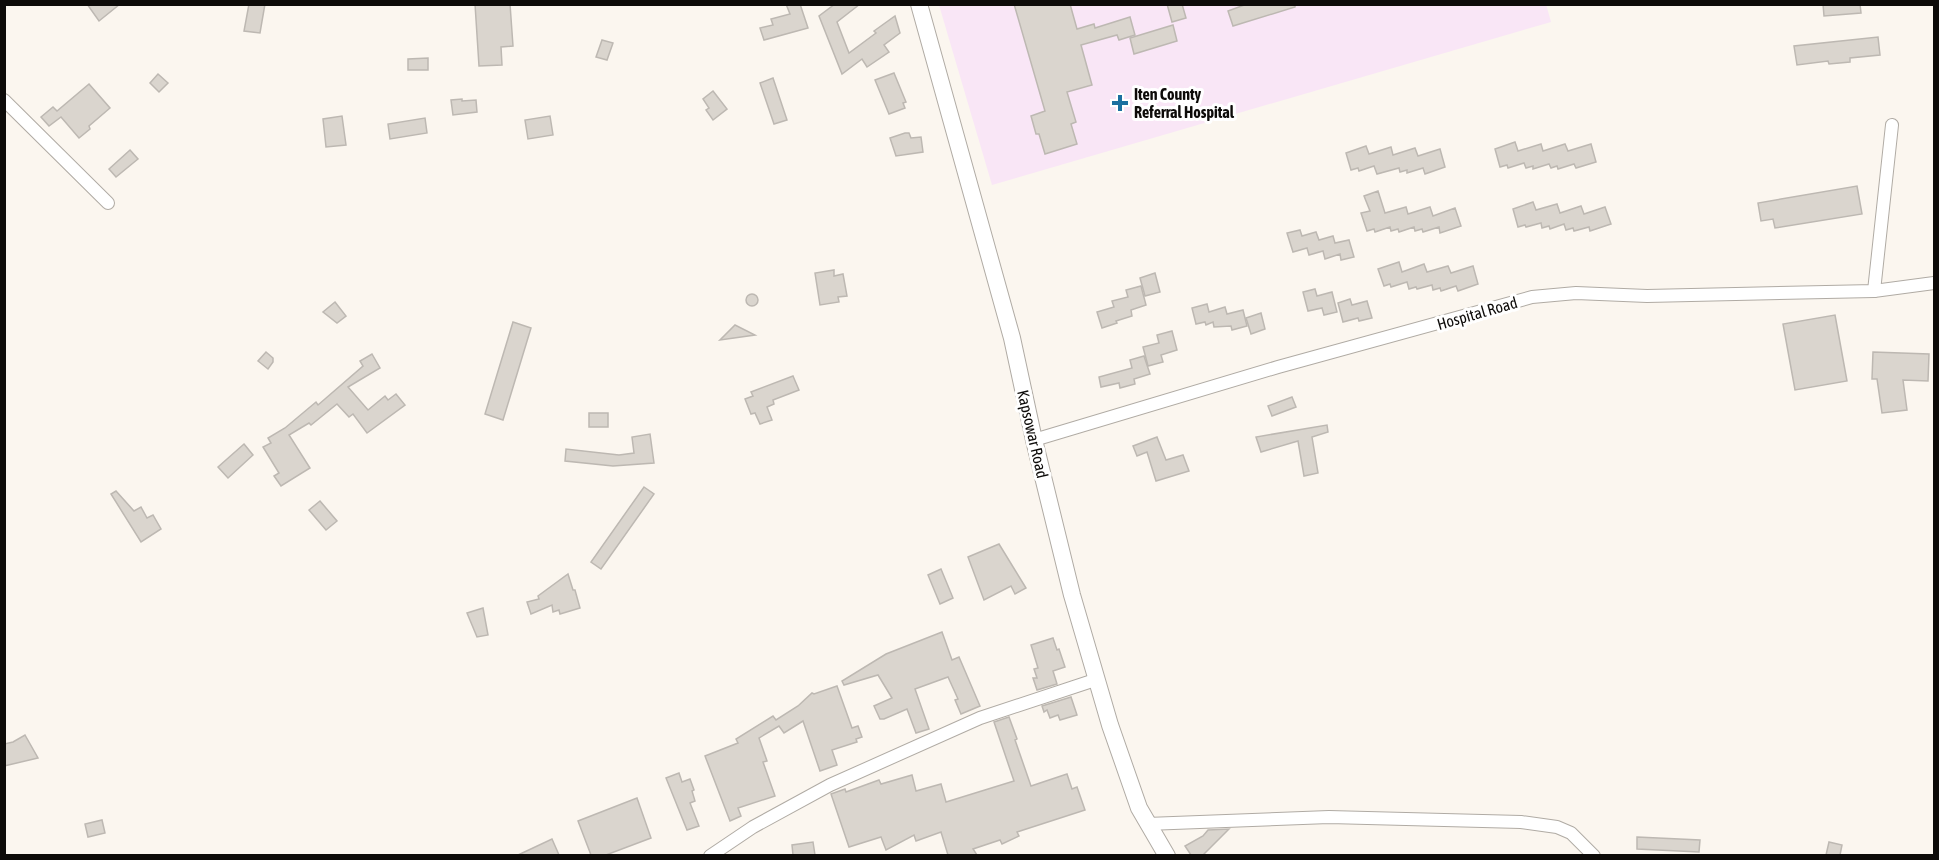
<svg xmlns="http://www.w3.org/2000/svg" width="1939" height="860" viewBox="0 0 1939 860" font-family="'Asap Condensed',sans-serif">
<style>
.medical{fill:#f9e6f6}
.building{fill:#dad5ce;stroke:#bdb8b2;stroke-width:1.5}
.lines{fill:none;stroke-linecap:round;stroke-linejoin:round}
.street-casing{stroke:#b0aba4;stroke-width:14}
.secondary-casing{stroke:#b0aba4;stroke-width:18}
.street{stroke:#fff;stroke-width:12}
.secondary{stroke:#fff;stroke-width:16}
.poi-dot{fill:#1b70a0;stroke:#fff;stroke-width:2}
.labels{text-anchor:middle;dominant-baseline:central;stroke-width:6;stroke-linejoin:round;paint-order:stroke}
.poi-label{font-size:16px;font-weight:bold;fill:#0d0b09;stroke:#fff;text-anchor:start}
.street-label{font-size:16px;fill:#0d0b09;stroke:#fff}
</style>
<rect width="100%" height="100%" fill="#fbf6ef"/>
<polygon class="medical" points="1546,4 1551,22 992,185 939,5"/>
<g class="building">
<polygon points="87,4 120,4 99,21"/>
<polygon points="249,4 265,4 260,33 244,31"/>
<polygon points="475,4 510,4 513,46 501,47 502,65 479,66"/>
<polygon points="786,4 800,4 808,28 764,40 760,28 773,25 771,19 790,14"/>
<polygon points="835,4 860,4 837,22 849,53 876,33 874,31 895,16 900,33 884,45 889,52 867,67 862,59 842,74 819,16"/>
<polygon points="1014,4 1070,4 1077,29 1094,24 1095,28 1130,17 1135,35 1119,40 1117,35 1081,45 1092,85 1067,92 1076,122 1071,124 1077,144 1045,154 1039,134 1036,134 1031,116 1045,111"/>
<polygon points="1167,4 1182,4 1186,18 1172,22"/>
<polygon points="1247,4 1295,4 1295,7 1233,26 1228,11"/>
<polygon points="1823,4 1860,4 1861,13 1824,16"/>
<polygon points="1173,25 1177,41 1134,54 1130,38"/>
<polygon points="1878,37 1880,55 1850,58 1850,62 1829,64 1828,61 1797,65 1794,46"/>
<polygon points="602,40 613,43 607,60 596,57"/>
<polygon points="428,58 428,70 408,70 408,59"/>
<polygon points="894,73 906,102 903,103 905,108 889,114 875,80"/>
<polygon points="158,74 168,83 159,92 150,83"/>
<polygon points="773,78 787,120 774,124 760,83"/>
<polygon points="89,84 110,108 89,126 90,129 79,138 61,117 49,126 41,117 53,107 57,111"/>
<polygon points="713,91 727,109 713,120 706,110 709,108 703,99"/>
<polygon points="462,99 462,101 476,100 477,112 453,115 451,100"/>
<polygon points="342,116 346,145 326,147 323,119"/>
<polygon points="550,116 553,135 528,139 525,120"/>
<polygon points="425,118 427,133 390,139 388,124"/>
<polygon points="905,133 909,133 911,138 921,137 923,152 896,156 890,138"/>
<polygon points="1515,142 1518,151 1541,144 1543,151 1565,144 1568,151 1591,144 1596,162 1576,168 1574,164 1558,169 1557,166 1551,168 1549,164 1533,169 1533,166 1526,168 1524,163 1508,168 1507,165 1500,167 1495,149"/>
<polygon points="1366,146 1369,154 1391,147 1393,155 1415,148 1418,156 1440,149 1445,167 1425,174 1423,168 1407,173 1407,170 1400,172 1399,168 1377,174 1374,166 1359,171 1358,168 1351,170 1346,153"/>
<polygon points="130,150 138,159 116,177 109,169"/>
<polygon points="1857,186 1862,214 1775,228 1773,219 1761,221 1758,203"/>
<polygon points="1378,191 1385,213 1406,207 1408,214 1430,207 1433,216 1455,208 1461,226 1440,233 1439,227 1423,232 1422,229 1415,231 1414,227 1399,232 1398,229 1391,231 1390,227 1375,232 1374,229 1367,231 1361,213 1370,211 1364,196"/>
<polygon points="1533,202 1536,210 1557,204 1560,213 1581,206 1584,214 1605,207 1611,224 1590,231 1589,227 1574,231 1573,228 1566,230 1564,224 1550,229 1549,226 1542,228 1541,223 1526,227 1525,225 1518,227 1513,209"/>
<polygon points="1300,230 1302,236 1316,232 1319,240 1333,236 1335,243 1349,240 1354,257 1341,260 1340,254 1325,259 1323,251 1309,255 1307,248 1293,252 1287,233"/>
<polygon points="1399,262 1402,272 1424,264 1427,272 1448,266 1451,273 1473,266 1478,284 1458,291 1456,286 1441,291 1440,288 1433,290 1432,285 1417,289 1416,287 1409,289 1407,282 1391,287 1390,284 1384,286 1378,269"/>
<polygon points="834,270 834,276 843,274 847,296 838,297 839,302 820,305 815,273"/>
<polygon points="1155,273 1160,292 1145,296 1140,278"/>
<polygon points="1141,286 1146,305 1131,310 1132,316 1116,321 1117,323 1102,328 1097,312 1114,307 1112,301 1128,297 1126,290"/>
<polygon points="1315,289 1317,296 1332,292 1337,312 1324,315 1322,308 1308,311 1303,292"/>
<circle cx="752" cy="300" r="6"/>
<polygon points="1350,299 1352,305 1367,301 1372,318 1359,321 1358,318 1343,322 1338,303"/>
<polygon points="335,302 346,316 337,323 323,312"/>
<polygon points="1207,304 1209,312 1225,307 1227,314 1243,310 1247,326 1232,330 1231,326 1214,327 1213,322 1206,325 1205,322 1196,324 1192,308"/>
<polygon points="1261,313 1265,329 1251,334 1246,318"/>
<polygon points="1835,315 1847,381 1795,390 1783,324"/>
<polygon points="513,322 531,328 503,420 485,414"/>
<polygon points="735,325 755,335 720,340"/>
<polygon points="1172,331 1177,350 1161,355 1163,362 1148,366 1143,347 1159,343 1157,335"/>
<polygon points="266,352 273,358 273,362 268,369 258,361"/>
<polygon points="1873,352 1929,354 1928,381 1903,380 1907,410 1882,413 1877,379 1872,379"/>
<polygon points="372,354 380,368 348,387 368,410 385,396 388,400 396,394 405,405 367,433 353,414 349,417 337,404 311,425 309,423 289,435 310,468 281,486 274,476 279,473 263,447 271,443 268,438 285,428 316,402 318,405 363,366 360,361"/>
<polygon points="1144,356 1150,374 1134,379 1135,384 1120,388 1119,383 1101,387 1099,377 1132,368 1130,360"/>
<polygon points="793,376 799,390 773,400 774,404 767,407 772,420 760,424 755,413 751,414 745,399 753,396 751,392"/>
<polygon points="1292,397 1296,407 1272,416 1268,406"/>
<rect x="589" y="413" width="19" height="14"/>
<polygon points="1327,425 1328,432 1312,437 1318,473 1304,476 1298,441 1261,452 1256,437"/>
<polygon points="650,434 654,463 613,466 565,461 566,449 619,455 634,453 632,437"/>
<polygon points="1157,437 1166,460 1183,455 1189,471 1156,481 1147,452 1137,456 1133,446"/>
<polygon points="244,444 253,455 228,478 218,467"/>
<polygon points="644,487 654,494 601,569 591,562"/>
<polygon points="116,491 134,511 141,507 147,518 153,515 161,529 141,542 111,494"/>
<polygon points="320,501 337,521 326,530 309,510"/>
<polygon points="999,544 1026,588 1015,594 1011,586 984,600 968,557"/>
<polygon points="941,569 953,598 940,604 928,575"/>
<polygon points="568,574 573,590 575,590 580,608 560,614 559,610 553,612 552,605 531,614 527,602 539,599 538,596"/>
<polygon points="483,608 488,635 477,637 467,613"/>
<polygon points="942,632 952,660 959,657 980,706 961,714 955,700 958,699 948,677 915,689 929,729 916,733 907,709 884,719 880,719 874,706 892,698 878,675 844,685 842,681 886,654"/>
<polygon points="1053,638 1057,650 1059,649 1065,667 1053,671 1057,684 1037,690 1033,678 1037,678 1034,669 1038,668 1031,645"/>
<polygon points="837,686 852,728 858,726 862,737 856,739 857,742 832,750 837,765 820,771 803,721 784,733 779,726 759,738 767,761 763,762 775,796 738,808 741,816 730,821 705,756 738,743 736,739 773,716 776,720 798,706 812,693 814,694"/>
<polygon points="1071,697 1077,715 1060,720 1058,715 1050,718 1047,710 1044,712 1042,706"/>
<polygon points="1009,717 1017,739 1015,740 1031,786 1067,774 1072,789 1077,787 1085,810 1017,832 1019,836 1002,844 1000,840 973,849 977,855 948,855 941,832 916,841 914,835 886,850 881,837 849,847 831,794 845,789 846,792 879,780 881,784 912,775 916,791 941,784 946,802 1014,781 994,722"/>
<polygon points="25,735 38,758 4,766 4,744 13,742"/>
<polygon points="679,773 682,782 690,779 694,790 692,791 695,801 690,803 699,826 687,830 666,778"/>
<polygon points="637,798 651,838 606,855 591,855 578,821"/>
<polygon points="102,820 105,833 88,837 85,824"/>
<polygon points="1229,829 1203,855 1191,855 1185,846 1203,836 1208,830"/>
<polygon points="1637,837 1700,840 1699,852 1637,849"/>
<polygon points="552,839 559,855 518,855"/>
<polygon points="813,842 815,855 793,855 792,845"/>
<polygon points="1829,842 1842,845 1840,855 1826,855"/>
</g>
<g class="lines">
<g class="street-casing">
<g id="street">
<polyline points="4,100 108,203"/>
<polyline points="1874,291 1892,125"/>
<polyline points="1034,440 1278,367 1532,297 1576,293 1647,296 1874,291 1934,283"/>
<polyline points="1147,824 1329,817 1521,822 1557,827 1571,833 1594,856"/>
<polyline points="710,856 753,827 830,785 980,718 1098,679"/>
</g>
</g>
<g class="secondary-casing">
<polyline id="secondary" points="919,4 1012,338 1034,440 1072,595 1110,725 1139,808 1167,856"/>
</g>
<use href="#street" class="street"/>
<use href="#secondary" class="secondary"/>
</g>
<path class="poi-dot" d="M1117 94h6v6h6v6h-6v6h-6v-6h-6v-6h6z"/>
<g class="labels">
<g class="poi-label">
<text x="1134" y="94">Iten County<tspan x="1134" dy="18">Referral Hospital</tspan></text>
</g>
<g class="street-label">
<text transform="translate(1477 313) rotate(-16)">Hospital Road</text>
<text transform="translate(1033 434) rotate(77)">Kapsowar Road</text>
</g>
</g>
<rect width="1939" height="860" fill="none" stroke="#0d0b09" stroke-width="12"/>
</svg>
